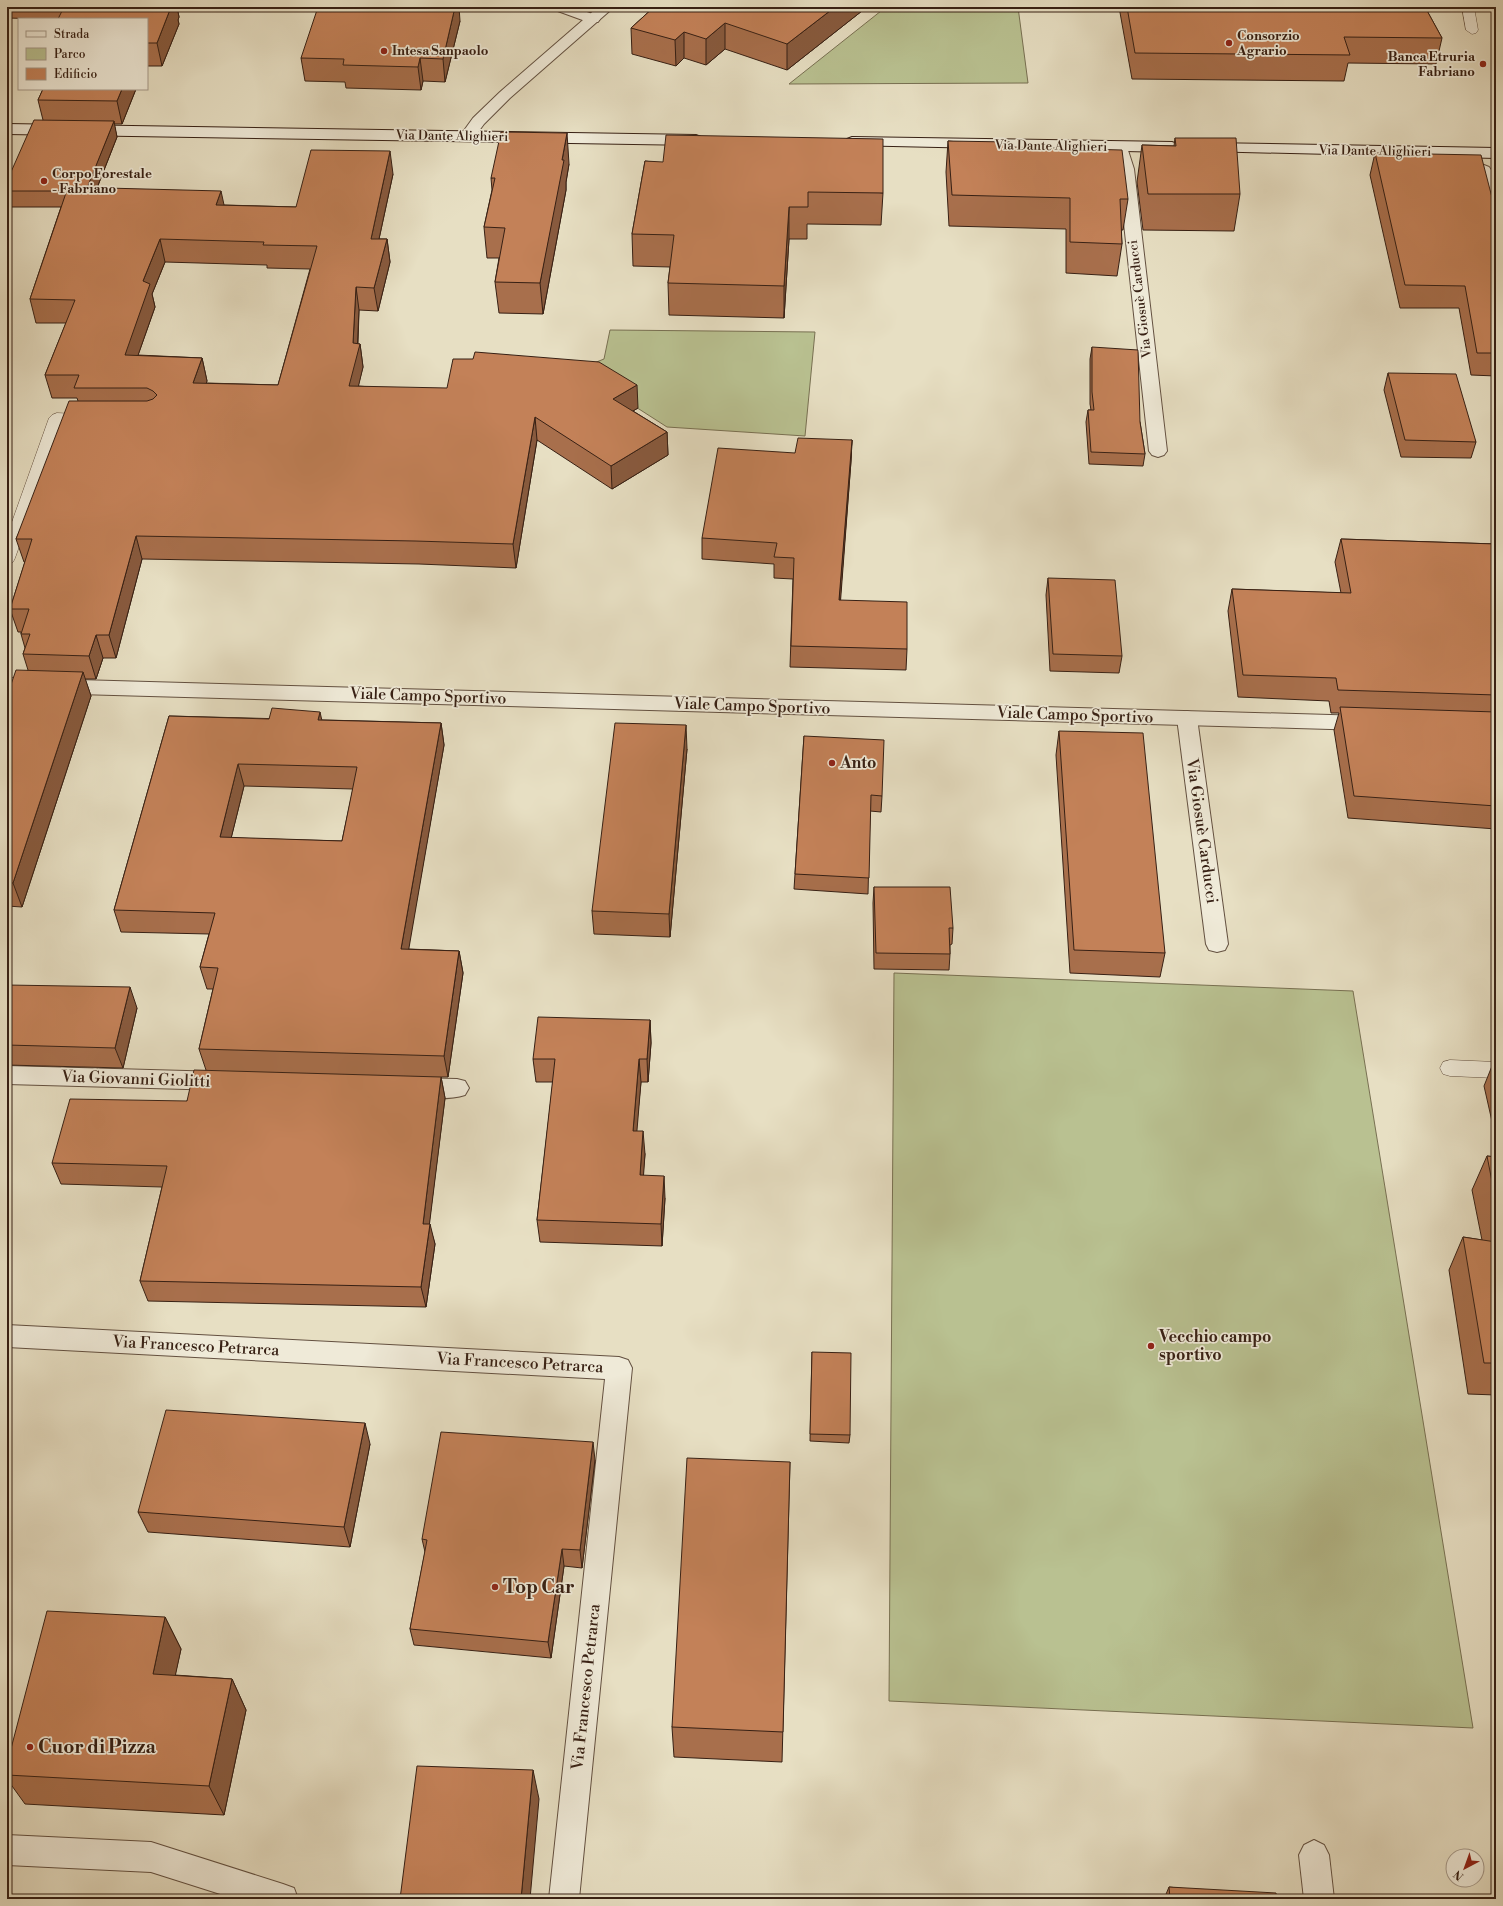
<svg xmlns="http://www.w3.org/2000/svg" width="1503" height="1906" viewBox="0 0 1503 1906" font-family="'Libre Bodoni',serif">
<style>
.green{fill:#b9c191;stroke:#787052}
.lines{fill:none;stroke-linecap:round;stroke-linejoin:round}
.service-casing{stroke:#635040;stroke-width:1}
.minor-casing{stroke:#635040;stroke-width:2}
.tertiary-casing{stroke:#635040;stroke-width:2}
.secondary-casing{stroke:#372014;stroke-width:2}
.service{fill:#efead8;fill-rule:evenodd}
.minor{fill:#efead8;fill-rule:evenodd}
.tertiary{fill:#efead8;fill-rule:evenodd}
.secondary{fill:#efead8;fill-rule:evenodd}
.wall{fill:#a86f4c;stroke:#372014;fill-rule:evenodd}
.shaded-wall{fill:#885a3e;stroke:#372014}
.building{fill:#c38158;stroke:#372014;fill-rule:evenodd}
.poi-dot{fill:#8f2418;stroke:#efead8;stroke-width:1.5}
.labels{text-anchor:middle;dominant-baseline:central;stroke-width:3.5;stroke-linejoin:round;paint-order:stroke}
.far-poi-label{font-size:13px;font-weight:bold;fill:#372014;stroke:#efead8;text-anchor:start}
.far-street-label{font-size:13px;fill:#372014;stroke:#efead8}
.street-label{font-size:16px;fill:#372014;stroke:#efead8}
.poi-label{font-size:16px;font-weight:bold;fill:#372014;stroke:#efead8;text-anchor:start}
.near-poi-label{font-size:19px;font-weight:bold;fill:#372014;stroke:#efead8;text-anchor:start}
</style>
<rect width="100%" height="100%" fill="#e7dfc3"/>
<filter id="stains"><feTurbulence type="fractalNoise" baseFrequency=".005" numOctaves="4"/><feColorMatrix values="0 0 0 0 .2 0 0 0 0 .09 0 0 0 0 .02 0 0 0 .5 -.17"/></filter>
<radialGradient id="worn" r=".72"><stop offset=".6" stop-color="#630" stop-opacity="0"/><stop offset="1" stop-color="#630" stop-opacity=".3"/></radialGradient>
<g class="green">
<polygon points="886,7 1018,7 1028,83 789,84"/>
<polygon points="610,330 815,332 805,436 667,427 614,393 571,372 604,359"/>
<polygon points="894,973 1353,991 1473,1728 889,1701"/>
</g>
<g class="lines">
<g class="service-casing">
<g id="service">
<polygon points="1462,7 1474,7 1478,30 1476,33 1472,34 1466,30"/>
<polygon points="57,413 94,415 97,418 94,421 63,423 15,558 13,562 7,563 7,536 49,418 52,415"/>
<polygon points="1450,1060 1496,1062 1496,1078 1450,1076 1443,1074 1440,1068 1443,1062"/>
</g>
</g>
<g class="minor-casing">
<g id="minor">
<polygon points="553,7 573,7 598,16 600,19 598,22 588,22 555,10"/>
<polygon points="1121,142 1126,144 1134,169 1167,451 1164,455 1158,457 1152,455 1149,451 1118,169 1113,147 1116,144"/>
<path d="M1484 165 1489 167C1499 180 1496 200 1496 216L1490 214 1488 211 1476 170 1479 167Z"/>
<polygon points="1187,711 1194,713 1197,718 1228,944 1225,950 1217,952 1209,950 1206,944 1177,718 1180,713"/>
<polygon points="7,1066 222,1072 230,1074 234,1081 230,1088 222,1090 7,1084"/>
<path d="M413 1078 457 1079 465 1081 469 1088 465 1095C450 1100 420 1099 405 1094L401 1087 405 1080Z"/>
<polygon points="1314,1840 1324,1845 1329,1855 1334,1899 1304,1899 1299,1855 1304,1845"/>
</g>
</g>
<g class="tertiary-casing">
<g id="tertiary">
<polygon points="598,7 614,7 510,98 484,124 473,139 468,141 463,139 460,136 473,118 500,92"/>
<polygon points="7,678 1365,716 1372,718 1375,723 1372,728 1365,730 7,692"/>
<polygon points="7,1325 619,1357 628,1360 632,1368 579,1899 549,1899 605,1379 7,1347"/>
<polygon points="7,1835 151,1842 283,1884 294,1888 298,1899 236,1899 151,1872 7,1865"/>
</g>
</g>
<g class="secondary-casing">
<g id="secondary">
<polygon points="7,124 696,135 701,137 704,140 701,143 696,145 7,134"/>
<polygon points="852,137 1172,142 1177,144 1180,147 1177,150 1172,152 847,145 844,142 847,139"/>
<polygon points="1208,143 1496,148 1496,158 1203,151 1200,148 1203,145"/>
</g>
</g>
<use href="#service" class="service"/>
<use href="#minor" class="minor"/>
<use href="#tertiary" class="tertiary"/>
<use href="#secondary" class="secondary"/>
</g>
<g class="wall">
<polygon points="7,7 177,7 179,17 178,20 179,24 162,66 147,66 147,19 45,19 7,18"/>
<polygon points="654,7 867,7 787,70 725,49 706,65 684,58 676,66 632,54 631,28"/>
<polygon points="1119,7 1425,7 1442,38 1436,64 1348,63 1344,81 1132,79"/>
<polygon points="460,21 445,82 423,81 421,90 346,88 345,82 305,81 301,58"/>
<path d="M43 89H136L122 124H114L117 137 97 188 224 205 296 207 393 174 379 239H387L390 262 378 311 359 310 358 344H360L363 367 358 386 638 408 633 411 667 432 668 455 612 489 537 440 516 568 419 564 142 559 116 658H103L96 679H85L91 696 22 907 7 906V696L28 670 23 654 25 648 21 634V632H18L10 609 25 562H24L16 539 78 401 77 398H52L45 375 66 323H36L30 299 61 207H7V181L43 120 38 100ZM165 262 267 265V268L310 269 278 385 206 383 207 381 202 358 138 355 155 307 152 294Z"/>
<polygon points="1175,138 1240,194 1234,231 1143,230 1137,182 1142,145 1174,146"/>
<polygon points="948,141 1010,147 1128,199 1123,230 1121,230 1122,244 1117,276 1066,273 1066,229 949,226 946,172"/>
<polygon points="1375,153 1496,213 1496,376 1471,375 1459,308 1400,308 1370,175"/>
<polygon points="645,161 883,193 881,225 807,224 807,239 789,239 784,318 669,315 668,283 670,267 633,266 632,234"/>
<polygon points="569,164 566,182 566,190 543,314 499,313 495,282 499,258 487,258 484,227 492,190 491,178"/>
<polygon points="1092,347 1140,422 1145,454 1143,466 1089,464 1086,422 1088,410 1091,410 1090,404 1090,359"/>
<polygon points="1388,373 1476,442 1471,458 1401,457 1384,390"/>
<polygon points="852,440 851,461 840,600 907,649 906,670 790,667 793,579 774,578 774,564 702,559 702,538 795,453"/>
<polygon points="1341,539 1496,544 1496,829 1348,818 1334,730 1339,713 1331,713 1329,701 1238,697 1228,611 1232,589 1341,593 1335,562"/>
<polygon points="1048,578 1122,656 1119,673 1050,671 1046,595"/>
<path d="M169 716 441 723 444 745 408 949 459 951 463 973 448 1077H441L445 1098 429 1224 435 1244 426 1307 148 1301 140 1281 162 1187 61 1184 52 1163 187 1101 206 1070 199 1049 213 989H207L200 967 209 934 121 932 114 910ZM244 786 353 789 342 841 231 838Z"/>
<polygon points="1059,731 1165,953 1160,977 1070,973 1056,755"/>
<polygon points="804,736 882,796 881,812 870,811 868,894 794,889 795,874"/>
<polygon points="687,749 670,937 594,934 592,911"/>
<polygon points="874,887 953,928 952,944 950,945 950,954 949,970 874,969 873,903"/>
<polygon points="7,985 137,1008 123,1068 7,1065"/>
<polygon points="650,1020 651,1043 648,1082 641,1082 636,1131 645,1154 643,1175 665,1198 662,1246 540,1242 537,1220 553,1082 536,1082 533,1059"/>
<polygon points="1496,1056 1496,1139 1484,1086"/>
<polygon points="1487,1156 1496,1157 1496,1395 1468,1394 1449,1270 1463,1237 1482,1240 1472,1190"/>
<polygon points="812,1352 850,1435 849,1443 810,1441"/>
<polygon points="370,1444 350,1547 148,1532 138,1512"/>
<polygon points="595,1460 582,1568 564,1566 551,1658 414,1645 410,1629 425,1552 422,1539"/>
<polygon points="790,1462 782,1762 674,1757 672,1727"/>
<polygon points="165,1617 181,1649 175,1675 232,1679 246,1710 224,1815 25,1804 7,1779 7,1764"/>
<polygon points="1169,1887 1277,1899 1164,1899"/>
</g>
<g class="shaded-wall">
<polygon points="171,7 177,7 179,17 178,20 179,24 162,66 157,43"/>
<polygon points="455,7 459,7 460,21 445,82 443,59"/>
<polygon points="835,7 867,7 787,70 787,44"/>
<polygon points="725,23 725,49 706,65 706,39"/>
<polygon points="684,32 684,58 676,66 675,40"/>
<polygon points="420,58 423,81 421,90 418,67"/>
<polygon points="122,89 136,89 122,124 117,101"/>
<polygon points="114,121 117,137 89,208 85,192"/>
<polygon points="567,133 569,164 566,182 566,190 543,314 540,283"/>
<polygon points="390,151 393,174 374,262 371,239"/>
<polygon points="221,191 226,214 216,205"/>
<polygon points="789,207 789,239 784,318 784,286"/>
<polygon points="160,239 165,262 152,294 155,307 130,378 125,355 143,281"/>
<polygon points="387,239 390,262 378,311 374,288"/>
<polygon points="356,287 359,310 357,353 360,344 363,367 353,409 349,386 353,343"/>
<polygon points="202,358 207,381 198,407 193,383"/>
<polygon points="637,385 638,408 614,422 613,399"/>
<polygon points="535,417 537,440 516,568 513,544"/>
<polygon points="667,432 668,455 612,489 611,466"/>
<polygon points="852,440 851,461 839,621 839,600"/>
<polygon points="136,536 142,559 116,658 109,635"/>
<polygon points="96,635 103,658 96,679 89,656"/>
<polygon points="83,672 91,696 22,907 13,883"/>
<polygon points="320,712 325,734 318,720"/>
<polygon points="441,723 444,745 405,971 401,949"/>
<polygon points="686,725 687,749 670,937 669,914"/>
<polygon points="238,764 244,786 226,859 220,837"/>
<polygon points="459,951 463,973 448,1077 444,1056"/>
<polygon points="130,987 137,1008 123,1068 115,1048"/>
<polygon points="650,1020 651,1043 648,1082 647,1059"/>
<polygon points="639,1059 641,1082 635,1154 633,1131"/>
<polygon points="441,1077 445,1098 427,1244 423,1224"/>
<polygon points="643,1131 645,1154 642,1197 640,1175"/>
<polygon points="664,1176 665,1198 662,1246 661,1224"/>
<polygon points="430,1224 435,1244 426,1307 421,1287"/>
<polygon points="365,1423 370,1444 350,1547 344,1527"/>
<polygon points="593,1442 595,1460 582,1568 580,1550"/>
<polygon points="562,1549 564,1566 551,1658 548,1642"/>
<polygon points="165,1617 181,1649 169,1705 153,1674"/>
<polygon points="232,1679 246,1710 224,1815 209,1786"/>
<polygon points="533,1770 539,1799 530,1899 521,1899"/>
</g>
<g class="building">
<polygon points="64,7 171,7 157,43 147,43 147,19 58,19"/>
<polygon points="318,7 455,7 443,59 420,58 418,67 343,65 344,59 301,58"/>
<polygon points="654,7 835,7 787,44 725,23 706,39 684,32 675,40 631,28"/>
<polygon points="1127,7 1425,7 1442,38 1344,37 1350,55 1135,53"/>
<polygon points="43,89 122,89 117,101 38,100"/>
<polygon points="34,120 114,121 87,188 68,187 66,191 7,191 7,181"/>
<polygon points="501,132 567,133 562,160 564,160 540,283 495,282 505,228 484,227 495,178 491,178"/>
<polygon points="666,135 883,139 883,193 808,192 808,207 789,207 784,286 668,283 674,235 632,234 645,161 663,162"/>
<polygon points="1175,138 1236,138 1240,194 1148,194 1142,145 1176,146"/>
<polygon points="948,141 1010,142 1010,147 1122,150 1128,199 1120,199 1122,244 1070,242 1070,198 952,195"/>
<path d="M311 150 390 151 371 239H387L374 288 356 287 353 343 360 344 349 386 447 388 453 359H473L475 352 599 362 637 385 613 399 667 432 611 466 535 417 513 544 415 541 136 536 109 635H96L89 656 23 654 30 634H21L29 609H10L32 539H16L69 401H147L153 399 157 395 153 391 147 388H74L79 375H45L75 300 30 299 68 187 221 191 216 205 296 207ZM160 239 264 242 263 245 317 246 278 385 193 383 202 358 125 355 150 284 143 281Z"/>
<polygon points="1375,153 1481,155 1496,213 1496,353 1477,353 1465,286 1405,285"/>
<polygon points="1092,347 1138,350 1140,422 1145,454 1091,452 1088,410 1094,410 1092,392"/>
<polygon points="1388,373 1456,374 1476,442 1405,440"/>
<polygon points="798,438 852,440 839,600 907,602 907,649 791,646 794,558 774,557 777,543 702,538 718,448 795,453"/>
<polygon points="1341,539 1496,544 1496,695 1338,690 1336,678 1243,675 1232,589 1351,593"/>
<polygon points="1048,578 1115,580 1122,656 1053,654"/>
<polygon points="16,670 83,672 13,883 7,883 7,696"/>
<polygon points="1340,707 1496,712 1496,806 1354,796"/>
<path d="M272 708 320 712 318 720 441 723 401 949 459 951 444 1056 199 1049 218 968 200 967 215 913 114 910 169 716 269 719ZM238 764 357 767 342 841 220 837Z"/>
<polygon points="615,723 686,725 669,914 592,911"/>
<polygon points="1059,731 1143,733 1165,953 1074,950"/>
<polygon points="804,736 884,740 882,796 871,795 869,878 795,874"/>
<polygon points="874,887 950,887 953,928 949,928 950,954 876,953"/>
<polygon points="7,985 130,987 115,1048 7,1045"/>
<polygon points="538,1017 650,1020 647,1059 639,1059 633,1131 643,1131 640,1175 664,1176 661,1224 537,1220 555,1059 533,1059"/>
<polygon points="194,1070 441,1077 423,1224 430,1224 421,1287 140,1281 167,1166 52,1163 70,1099 187,1101"/>
<polygon points="1487,1156 1496,1157 1496,1202"/>
<polygon points="1463,1237 1496,1242 1496,1363 1484,1363"/>
<polygon points="812,1352 851,1353 850,1435 810,1434"/>
<polygon points="166,1410 365,1423 344,1527 138,1512"/>
<polygon points="441,1432 593,1442 580,1550 562,1549 548,1642 410,1629 427,1540 422,1539"/>
<polygon points="687,1458 790,1462 783,1732 672,1727"/>
<polygon points="47,1611 165,1617 153,1674 232,1679 209,1786 7,1775 7,1764"/>
<polygon points="417,1766 533,1770 521,1899 400,1899"/>
<polygon points="1169,1887 1276,1893 1277,1899 1170,1899"/>
</g>
<g class="poi-dot">
<circle cx="1229" cy="43" r="4"/>
<circle cx="384" cy="51" r="4"/>
<circle cx="1483" cy="64" r="4"/>
<circle cx="44" cy="181" r="4"/>
<circle cx="832" cy="763" r="4"/>
<circle cx="1151" cy="1346" r="4"/>
<circle cx="495" cy="1587" r="4"/>
<circle cx="30" cy="1747" r="4"/>
</g>
<g class="labels">
<g class="far-poi-label">
<text x="1237" y="36">Consorzio<tspan x="1237" dy="15">Agrario</tspan></text>
<text x="392" y="51">Intesa Sanpaolo</text>
<text x="1475" y="57" text-anchor="end">Banca Etruria<tspan x="1475" dy="15">Fabriano</tspan></text>
<text x="52" y="174">Corpo Forestale<tspan x="52" dy="15">- Fabriano</tspan></text>
</g>
<g class="far-street-label">
<text transform="translate(452 136) rotate(1)">Via Dante Alighieri</text>
<text transform="translate(1051 146) rotate(1)">Via Dante Alighieri</text>
<text transform="translate(1375 151) rotate(1)">Via Dante Alighieri</text>
<text transform="translate(1140 299) rotate(-97)">Via Giosuè Carducci</text>
</g>
<g class="street-label">
<text transform="translate(428 696) rotate(2)">Viale Campo Sportivo</text>
<text transform="translate(752 706) rotate(2)">Viale Campo Sportivo</text>
<text transform="translate(1075 715) rotate(2)">Viale Campo Sportivo</text>
<text transform="translate(1202 831) rotate(82)">Via Giosuè Carducci</text>
<text transform="translate(136 1079) rotate(2)">Via Giovanni Giolitti</text>
<text transform="translate(196 1346) rotate(3)">Via Francesco Petrarca</text>
<text transform="translate(520 1363) rotate(3)">Via Francesco Petrarca</text>
<text transform="translate(586 1687) rotate(-84)">Via Francesco Petrarca</text>
</g>
<g class="poi-label">
<text x="840" y="763">Anto</text>
<text x="1159" y="1337">Vecchio campo<tspan x="1159" dy="18">sportivo</tspan></text>
</g>
<g class="near-poi-label">
<text x="503" y="1587">Top Car</text>
<text x="38" y="1747">Cuor di Pizza</text>
</g>
</g>
<rect width="1503" height="1906" fill="none" stroke="#e7dfc3" stroke-width="24"/>
<rect x="8" y="8" width="1487" height="1890" fill="none" stroke="#372014" stroke-width="2"/>
<rect x="12" y="12" width="1479" height="1882" fill="none" stroke="#372014"/>
<rect x="18" y="18" width="130" height="72" fill="#efead8" stroke="#a5998a"/>
<rect x="26" y="31" width="20" height="6" fill="#efead8" stroke="#a5998a"/>
<text x="54" y="38" font-size="12" fill="#372014">Strada</text>
<rect x="26" y="48" width="20" height="12" fill="#b9c191" stroke="#a5998a"/>
<text x="54" y="58" font-size="12" fill="#372014">Parco</text>
<rect x="26" y="68" width="20" height="12" fill="#c38158" stroke="#a5998a"/>
<text x="54" y="78" font-size="12" fill="#372014">Edificio</text>
<g transform="translate(1465 1868) rotate(221)"><circle r="19" fill="#efead8" stroke="#a5998a"/>
<path d="M0-3L7 15L0 10L-7 15Z" fill="#8f2418"/>
<text y="-6" font-size="11" font-weight="bold" text-anchor="middle" fill="#372014">N</text>
</g>
<rect width="100%" height="100%" filter="url(#stains)"/>
<rect width="100%" height="100%" fill="url(#worn)"/>
</svg>
